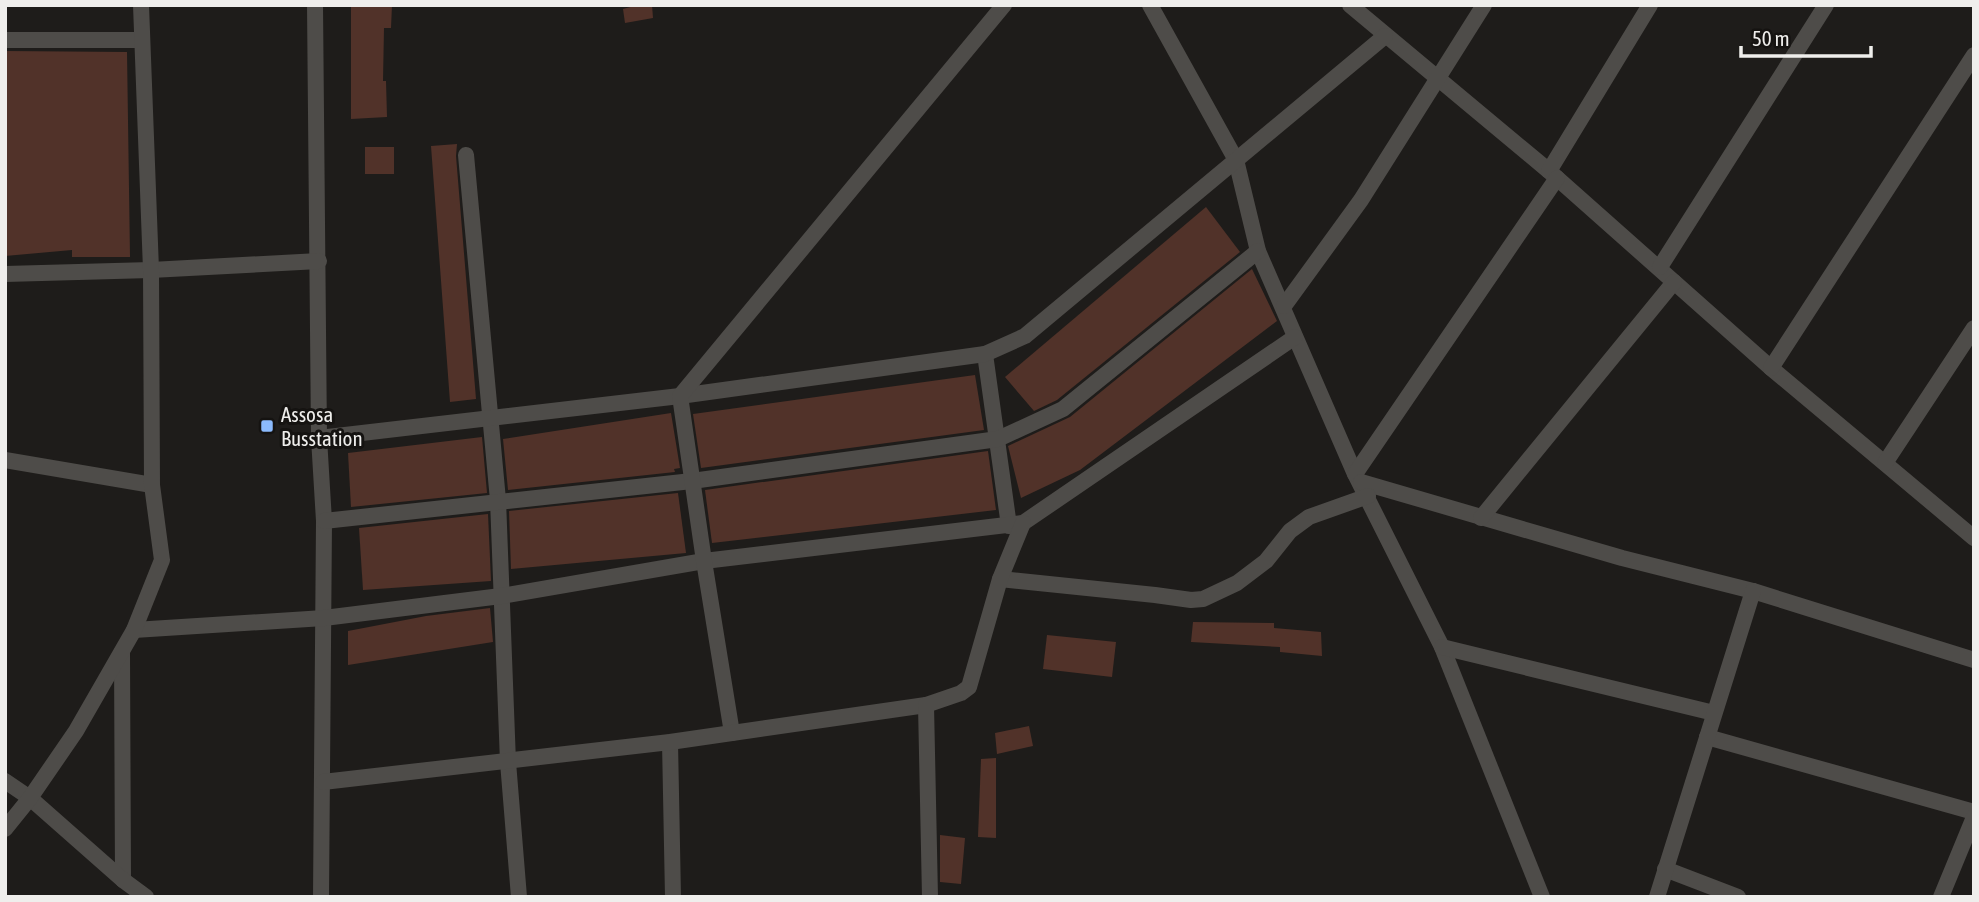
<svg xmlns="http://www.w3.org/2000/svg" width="1979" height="902" viewBox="0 0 1979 902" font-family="'Asap Condensed',sans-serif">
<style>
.building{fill:#513229}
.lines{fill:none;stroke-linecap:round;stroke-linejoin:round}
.minor{stroke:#4e4c49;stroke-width:16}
.poi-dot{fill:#8bbafc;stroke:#151311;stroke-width:2.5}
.labels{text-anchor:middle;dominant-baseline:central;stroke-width:6;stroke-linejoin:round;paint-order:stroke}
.poi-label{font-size:21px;fill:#efeeec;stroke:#151311;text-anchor:start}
</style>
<rect width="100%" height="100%" fill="#1e1c1a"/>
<g class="building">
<polygon points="351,5 392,5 391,28 384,28 383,81 386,81 387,117 351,119"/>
<polygon points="638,5 652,5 653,18 625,23 623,9"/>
<polygon points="5,51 127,52 130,257 72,257 72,250 5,256"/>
<polygon points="457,144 456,156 476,399 450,402 431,146"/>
<rect x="365" y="147" width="29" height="27"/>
<polygon points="1206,207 1240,252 1057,400 1034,411 1005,377"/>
<polygon points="1252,269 1277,321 1080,470 1021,498 1008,446 1070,417"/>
<polygon points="975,375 984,430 701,468 693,414"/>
<polygon points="671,413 680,468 674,469 675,472 508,490 503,439"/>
<polygon points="482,437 487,493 351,507 348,453"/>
<polygon points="988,451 996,510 712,543 705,490"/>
<polygon points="678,493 686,553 511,569 509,511"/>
<polygon points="488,514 491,581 363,590 359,528"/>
<polygon points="490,608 493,642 348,665 348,631 426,616"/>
<polygon points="1193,622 1274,623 1274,628 1321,632 1322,656 1280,652 1280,647 1191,642"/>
<polygon points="1047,635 1116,642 1112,677 1043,669"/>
<polygon points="1029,726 1033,746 997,754 995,733"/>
<polygon points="996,758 996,838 978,837 981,759"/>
<polygon points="940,835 965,838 961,884 940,882"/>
</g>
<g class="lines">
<g class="minor">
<polyline points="315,5 319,438 324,521 321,897"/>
<polyline points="1150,5 1236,160 1258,251 1355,474 1442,647 1542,897"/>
<polyline points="1350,5 1549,171 1771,368 1974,538"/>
<polyline points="5,40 142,40"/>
<polyline points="466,155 498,500 508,762 519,897"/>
<polyline points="1549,171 1650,5"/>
<polyline points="1660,267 1826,5"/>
<polyline points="5,274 151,270 319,261"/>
<polyline points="1284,306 1361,200 1484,5"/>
<polyline points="985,354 1009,526"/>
<polyline points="1771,368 1974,55"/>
<polyline points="319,438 680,396 985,354 1025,336 1385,36"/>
<polyline points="5,460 152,485"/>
<polyline points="1885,463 1974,328"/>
<polyline points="1355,474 1557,178"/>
<polyline points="1361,482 1622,558 1753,591 1974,660"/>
<polyline points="1481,518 1674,282"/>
<polyline points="324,521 692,481 998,439 1063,409 1258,251"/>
<polyline points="1000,579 1155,595 1191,600 1203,599 1237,583 1266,561 1290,531 1309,517 1368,496"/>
<polyline points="134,630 324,618 501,596 704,561 1023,523 1295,337"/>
<polyline points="1442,647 1714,713"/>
<polyline points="122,652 123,880"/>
<polyline points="732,733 704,561 680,396 1004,5"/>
<polyline points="1707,737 1974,812"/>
<polyline points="670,742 673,897"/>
<polyline points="5,781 30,798 123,880 146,897"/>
<polyline points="323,782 670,742 926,705"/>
<polyline points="5,829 30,798 76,731 134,630 162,560 152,485 151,270 141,5"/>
<polyline points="1665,869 1738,897"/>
<polyline points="930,897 926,705 961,693 969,687 1000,579 1023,523"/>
<polyline points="1657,897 1753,591"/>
<polyline points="1941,897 1974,817"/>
</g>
</g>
<rect class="poi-dot" x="260" y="419" width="14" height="14" rx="3.5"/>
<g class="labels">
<g class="poi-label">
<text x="281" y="414">Assosa<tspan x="281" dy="24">Busstation</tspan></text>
</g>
</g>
<rect width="1979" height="902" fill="none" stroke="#efeeec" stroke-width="14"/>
<path d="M1741 46v10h130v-10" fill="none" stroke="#efeeec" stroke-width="3.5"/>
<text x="1752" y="46" font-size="21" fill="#efeeec" stroke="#151311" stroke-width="5" paint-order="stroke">50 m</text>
</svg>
